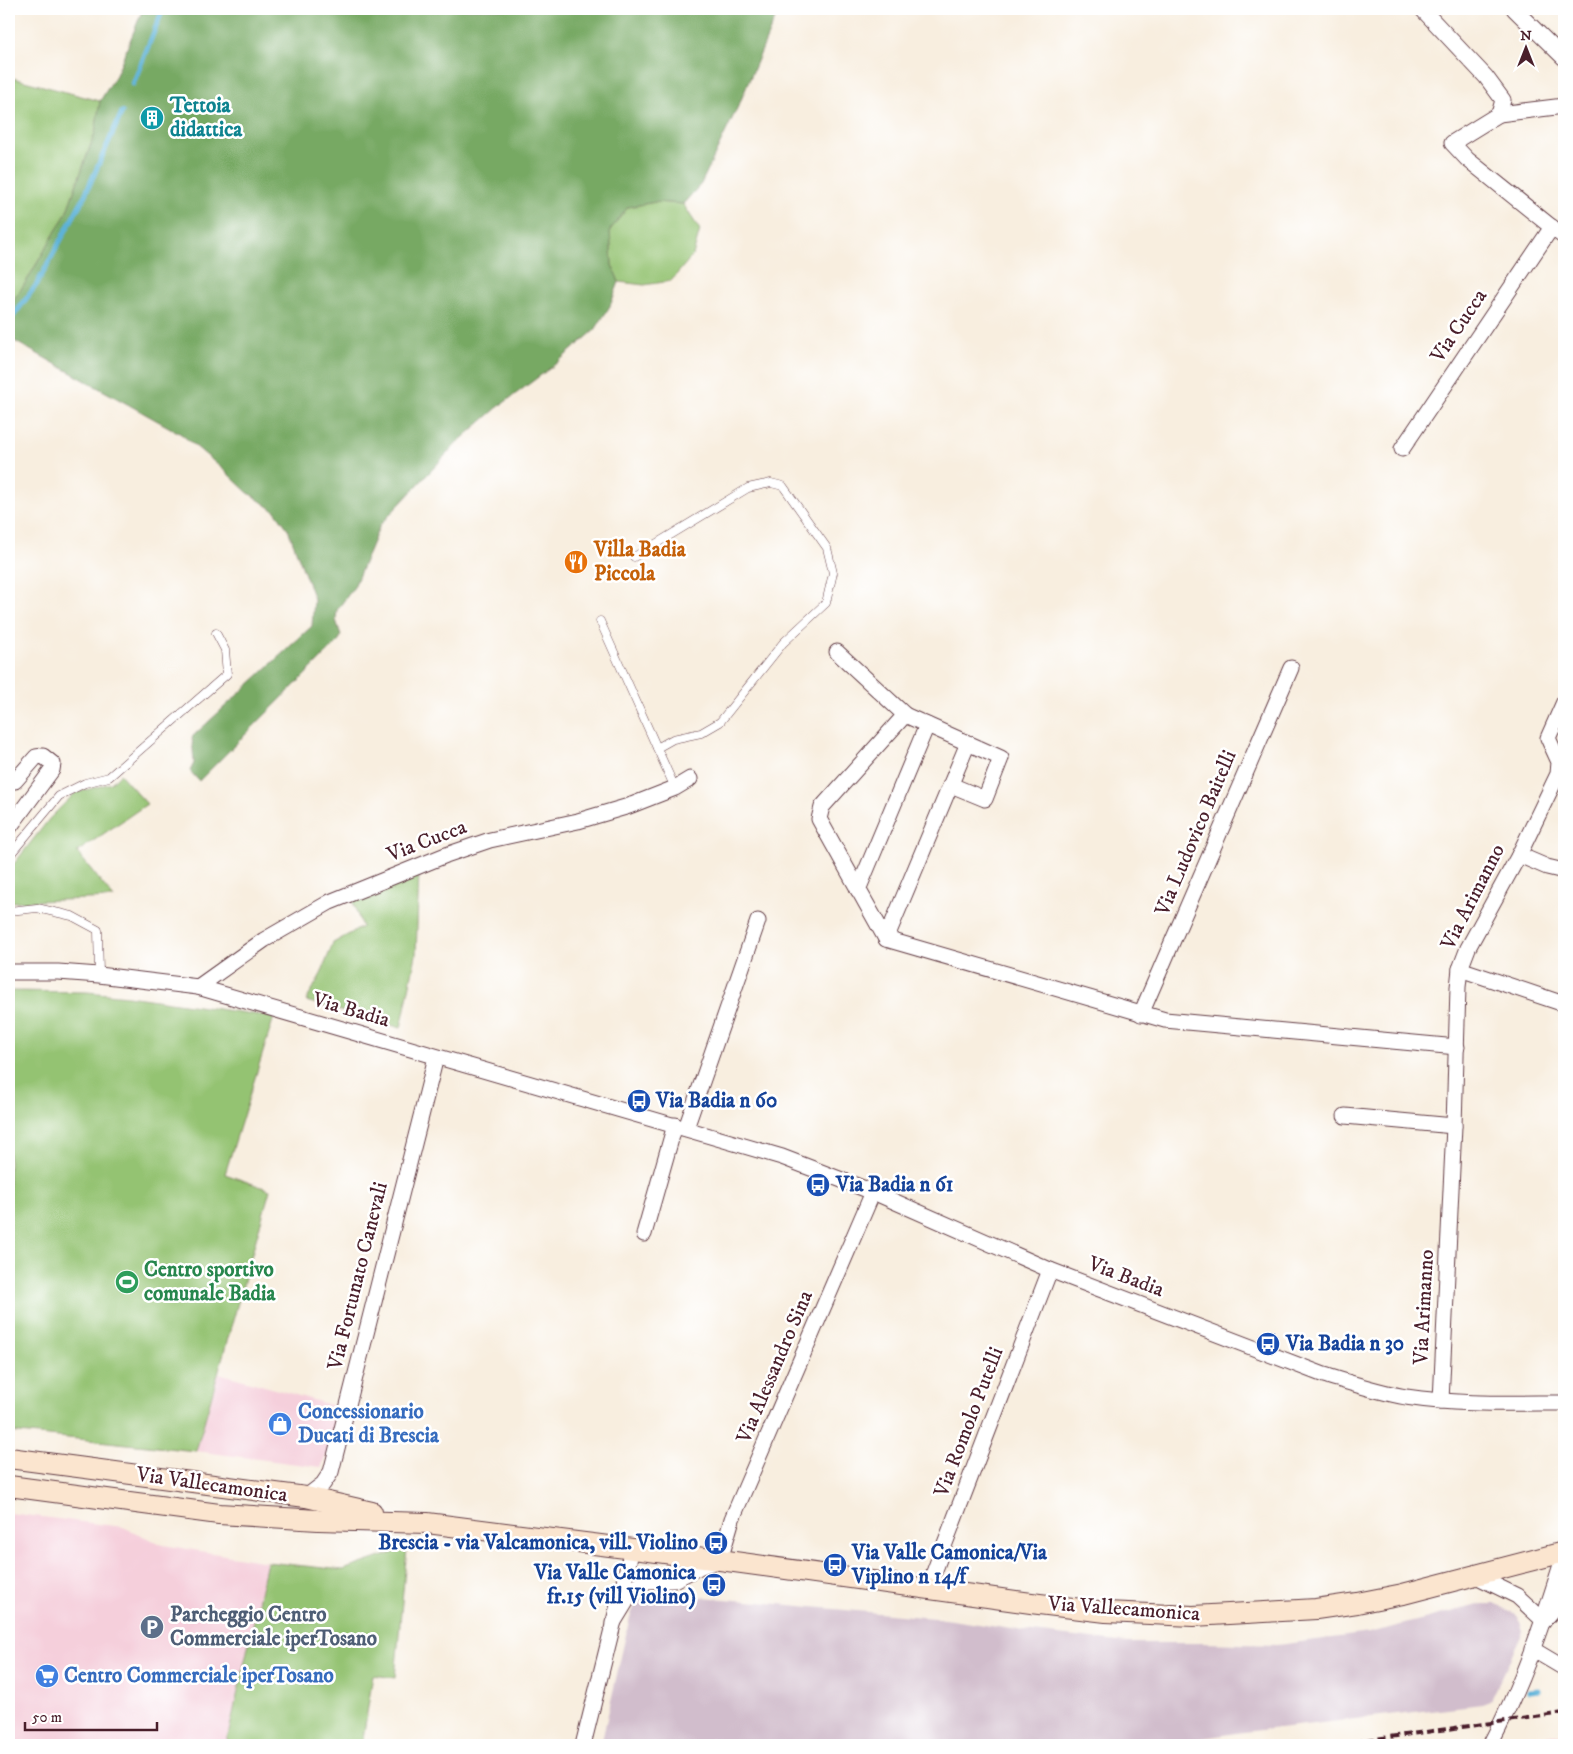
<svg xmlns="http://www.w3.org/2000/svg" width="1573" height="1754" viewBox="0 0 1573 1754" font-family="'IM FELL DW Pica',serif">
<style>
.built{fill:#f5cfdb}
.industrial{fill:#d1bdcc}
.green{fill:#94c372;stroke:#6f714e}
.forest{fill:#77a964;stroke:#606448}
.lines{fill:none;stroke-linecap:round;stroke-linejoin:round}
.stream{stroke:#5db3d9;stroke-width:5}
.service-casing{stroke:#643e46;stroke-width:9}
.minor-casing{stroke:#643e46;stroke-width:17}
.secondary-casing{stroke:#643e46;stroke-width:22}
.service{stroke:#fff;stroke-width:8}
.minor{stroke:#fff;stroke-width:15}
.secondary{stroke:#fbe5cf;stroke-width:20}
.rail{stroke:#4a1f2b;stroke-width:4;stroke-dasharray:8 4;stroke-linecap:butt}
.labels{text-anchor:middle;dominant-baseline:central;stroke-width:5;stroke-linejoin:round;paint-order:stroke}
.culture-label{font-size:21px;font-weight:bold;fill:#0d838f;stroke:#fff;text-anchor:start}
.street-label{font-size:21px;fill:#4a1f2b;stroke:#fff}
.food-label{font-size:21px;font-weight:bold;fill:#c56008;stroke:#fff;text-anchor:start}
.transit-label{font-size:21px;font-weight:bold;fill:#164399;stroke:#fff;text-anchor:start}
.leisure-label{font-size:21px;font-weight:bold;fill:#27864d;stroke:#fff;text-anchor:start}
.shop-label{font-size:21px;font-weight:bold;fill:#366cbe;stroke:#fff;text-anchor:start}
.service-label{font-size:21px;font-weight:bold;fill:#4e5e75;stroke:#fff;text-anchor:start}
</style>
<rect width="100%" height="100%" fill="#fff"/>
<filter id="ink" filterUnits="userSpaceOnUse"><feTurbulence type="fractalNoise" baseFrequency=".02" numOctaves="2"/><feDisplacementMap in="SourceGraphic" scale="10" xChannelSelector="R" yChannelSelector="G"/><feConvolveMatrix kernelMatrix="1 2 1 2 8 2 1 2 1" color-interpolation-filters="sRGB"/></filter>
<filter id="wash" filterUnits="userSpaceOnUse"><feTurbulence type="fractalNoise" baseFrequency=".0096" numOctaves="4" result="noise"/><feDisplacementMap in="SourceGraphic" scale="20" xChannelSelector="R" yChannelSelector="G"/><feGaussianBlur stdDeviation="1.12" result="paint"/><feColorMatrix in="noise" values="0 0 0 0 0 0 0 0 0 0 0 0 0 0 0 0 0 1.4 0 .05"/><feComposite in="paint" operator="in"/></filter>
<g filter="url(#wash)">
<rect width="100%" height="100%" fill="#f8eedf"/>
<g class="built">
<polygon points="219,1373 341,1408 331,1446 321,1467 196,1451"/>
<polygon points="9,1513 123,1527 163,1545 267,1562 226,1745 9,1745"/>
<polygon points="1564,1734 1564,1745 1507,1745 1511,1740"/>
</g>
<polygon class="industrial" points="658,1593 945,1619 1024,1631 1126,1643 1203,1643 1277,1645 1370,1633 1482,1604 1496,1604 1512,1612 1520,1622 1523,1632 1490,1701 1482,1704 1236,1733 1157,1745 601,1745 630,1617 635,1605 641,1599 648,1594"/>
<g class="green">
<polygon points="9,77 100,101 95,133 66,214 26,282 9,307"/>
<polygon points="655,202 683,204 700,230 693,255 671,281 644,285 619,282 612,265 610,230 628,207"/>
<polygon points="120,774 147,804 77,852 114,898 9,902 9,870 50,818 75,793 111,783"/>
<polygon points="419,872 416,955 401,1028 306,1001 321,974 333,943 362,927 352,899"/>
<polygon points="9,991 87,992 128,996 274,1017 225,1174 270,1190 196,1451 9,1432"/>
<polygon points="407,1548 395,1678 373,1675 362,1745 226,1745 267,1562 343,1570"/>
</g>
<polygon class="forest" points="143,9 779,9 741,100 701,184 683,204 655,202 628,207 610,230 612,265 619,282 610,306 595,330 553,366 497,408 459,441 380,525 354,587 337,610 336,620 341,635 339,641 199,781 190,771 194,763 192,737 312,626 314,599 288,529 275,511 247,492 225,471 181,434 9,338 9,307 26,282 66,214 95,133 100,101 116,75"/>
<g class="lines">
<g class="stream">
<polyline points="133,84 163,9"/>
<polyline points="9,322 37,284 84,197 122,112"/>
<polyline points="1529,1691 1539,1690"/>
</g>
</g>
</g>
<g filter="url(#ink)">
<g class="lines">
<g class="service-casing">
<g id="service">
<polyline points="634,557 748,488 771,483 783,486 827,548 833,573 826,603 783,643 720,722 701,733 673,739 657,748"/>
<polyline points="600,621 675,788"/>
<polyline points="9,856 59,796 85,783 109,777 227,674 225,650 216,633"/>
<polyline points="9,911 37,908 72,916 98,930 99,975"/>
</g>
</g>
<g class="minor-casing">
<g id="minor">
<polyline points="1422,9 1486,77 1503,100 1499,114 1452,143 1467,159 1564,237"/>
<polyline points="1514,9 1564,58"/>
<polyline points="1499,114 1564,106"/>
<polyline points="1402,449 1552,227"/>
<polyline points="837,652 905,715 822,807 819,819 886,939 1165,1020 1457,1047"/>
<polyline points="905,715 1001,758 985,799 951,785"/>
<polyline points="9,828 52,770 53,764 43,756 36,757 15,781"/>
<polyline points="1519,855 1547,867 1564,871"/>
<polyline points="858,890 927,725"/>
<polyline points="886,939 968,743"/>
<polyline points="1460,969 1564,1004"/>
<path d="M9 972H58L99 975 198 987 782 1157 873 1192 1050 1270 1324 1375C1351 1383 1378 1392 1406 1397 1458 1405 1512 1403 1564 1403"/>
<polyline points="198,987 264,940 330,902 446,855 490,840 578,821 629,806 675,788 690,779"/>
<polyline points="1141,1014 1291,668"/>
<polyline points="1345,1116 1454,1126"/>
<polyline points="686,1128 758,921"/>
<polyline points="644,1234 675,1125"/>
<polyline points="1441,1401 1454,1126 1458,987 1460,969 1468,948 1519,855 1558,774 1559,762 1548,738 1564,702"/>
<polyline points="306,1497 323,1484 331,1472 436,1057"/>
<polyline points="1474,1575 1517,1596 1544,1621"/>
<polyline points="933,1590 933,1575 939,1559 1050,1270"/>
<polyline points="1548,1616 1564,1597"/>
<polyline points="613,1623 635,1587 648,1581 674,1580 699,1567 720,1560 732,1519 873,1192"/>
<polyline points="1532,1649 1564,1668"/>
<polyline points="583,1745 632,1549"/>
<path d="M1490 1745C1522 1685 1544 1620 1564 1555"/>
</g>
</g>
<g class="secondary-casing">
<g id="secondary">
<polyline points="9,1458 306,1497 372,1512"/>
<polyline points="9,1486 219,1514 318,1520 427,1523 720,1560 1031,1603 1106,1612 1193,1616 1316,1609 1357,1603 1403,1594 1564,1552"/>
</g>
</g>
<use href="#service" class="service"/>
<use href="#minor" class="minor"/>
<use href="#secondary" class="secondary"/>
<polyline class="rail" points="1331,1745 1564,1713"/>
</g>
</g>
<defs>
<g id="building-disc" transform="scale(1.25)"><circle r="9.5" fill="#0f9aa8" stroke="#fff"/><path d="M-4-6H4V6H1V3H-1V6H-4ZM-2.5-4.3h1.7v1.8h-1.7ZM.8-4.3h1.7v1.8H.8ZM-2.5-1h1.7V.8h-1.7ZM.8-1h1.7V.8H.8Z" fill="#fff"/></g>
<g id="restaurant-disc" transform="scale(1.25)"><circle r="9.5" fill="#e8710a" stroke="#fff"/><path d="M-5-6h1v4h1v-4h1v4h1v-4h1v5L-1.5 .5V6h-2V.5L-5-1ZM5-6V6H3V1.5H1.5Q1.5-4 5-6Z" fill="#fff"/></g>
<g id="bus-disc" transform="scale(1.25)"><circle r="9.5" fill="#1a4fb4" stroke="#fff"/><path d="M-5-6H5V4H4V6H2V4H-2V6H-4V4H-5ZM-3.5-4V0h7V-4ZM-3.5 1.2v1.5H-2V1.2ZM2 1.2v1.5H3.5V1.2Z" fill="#fff"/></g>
<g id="stadium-disc" transform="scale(1.25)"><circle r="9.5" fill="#2e9e5b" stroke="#fff"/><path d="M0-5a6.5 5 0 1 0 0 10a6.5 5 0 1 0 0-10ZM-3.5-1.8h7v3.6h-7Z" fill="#fff"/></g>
<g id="shop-disc" transform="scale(1.25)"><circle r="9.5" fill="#3f7fe0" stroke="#fff"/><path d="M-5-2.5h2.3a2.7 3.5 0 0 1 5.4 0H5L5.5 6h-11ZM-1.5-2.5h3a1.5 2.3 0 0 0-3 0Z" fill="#fff"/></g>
<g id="parking-disc" transform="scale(1.25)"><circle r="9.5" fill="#5c6f8a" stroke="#fff"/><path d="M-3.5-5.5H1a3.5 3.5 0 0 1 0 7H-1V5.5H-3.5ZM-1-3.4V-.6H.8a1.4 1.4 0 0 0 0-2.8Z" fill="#fff"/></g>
<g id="supermarket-disc" transform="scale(1.25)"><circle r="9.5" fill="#3f7fe0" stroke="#fff"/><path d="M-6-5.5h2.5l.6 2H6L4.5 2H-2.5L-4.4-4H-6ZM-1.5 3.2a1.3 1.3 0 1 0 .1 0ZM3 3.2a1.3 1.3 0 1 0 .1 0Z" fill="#fff"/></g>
</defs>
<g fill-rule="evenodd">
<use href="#building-disc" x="152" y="118"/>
<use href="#restaurant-disc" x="576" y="562"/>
<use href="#bus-disc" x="639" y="1101"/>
<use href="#bus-disc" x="818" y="1185"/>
<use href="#stadium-disc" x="127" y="1282"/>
<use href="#bus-disc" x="1268" y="1344"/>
<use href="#shop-disc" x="280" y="1424"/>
<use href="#bus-disc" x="716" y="1543"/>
<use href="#bus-disc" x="835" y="1565"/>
<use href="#bus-disc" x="714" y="1585"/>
<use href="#parking-disc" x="152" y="1627"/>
<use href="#supermarket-disc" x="47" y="1676"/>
</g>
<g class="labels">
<g class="culture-label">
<text x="170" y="106">Tettoia<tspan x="170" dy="24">didattica</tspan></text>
</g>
<g class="street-label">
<text transform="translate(1459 326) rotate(-56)">Via Cucca</text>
<text transform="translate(1196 833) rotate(-67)">Via Ludovico Baitelli</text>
<text transform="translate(427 841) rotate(-21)">Via Cucca</text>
<text transform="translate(1473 897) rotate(-63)">Via Arimanno</text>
<text transform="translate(351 1010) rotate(16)">Via Badia</text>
<text transform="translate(358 1276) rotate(-76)">Via Fortunato Canevali</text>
<text transform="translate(1126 1277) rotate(21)">Via Badia</text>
<text transform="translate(1424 1307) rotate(-87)">Via Arimanno</text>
<text transform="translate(775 1367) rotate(-67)">Via Alessandro Sina</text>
<text transform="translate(969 1422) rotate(-69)">Via Romolo Putelli</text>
<text transform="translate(212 1485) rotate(8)">Via Vallecamonica</text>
<text transform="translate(1124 1609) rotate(4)">Via Vallecamonica</text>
</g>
<g class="food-label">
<text x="594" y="550">Villa Badia<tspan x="594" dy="24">Piccola</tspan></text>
</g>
<g class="transit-label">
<text x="656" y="1101">Via Badia n 60</text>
<text x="836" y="1185">Via Badia n 61</text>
<text x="1286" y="1344">Via Badia n 30</text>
<text x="698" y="1543" text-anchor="end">Brescia - via Valcamonica, vill. Violino</text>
<text x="852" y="1553">Via Valle Camonica/Via<tspan x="852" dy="24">Viplino n 14/f</tspan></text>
<text x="696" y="1573" text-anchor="end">Via Valle Camonica<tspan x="696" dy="24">fr.15 (vill Violino)</tspan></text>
</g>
<g class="leisure-label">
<text x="144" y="1270">Centro sportivo<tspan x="144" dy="24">comunale Badia</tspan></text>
</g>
<g class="shop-label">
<text x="298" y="1412">Concessionario<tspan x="298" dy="24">Ducati di Brescia</tspan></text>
<text x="64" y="1676">Centro Commerciale iperTosano</text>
</g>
<g class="service-label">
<text x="170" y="1615">Parcheggio Centro<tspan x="170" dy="24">Commerciale iperTosano</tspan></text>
</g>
</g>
<rect width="1573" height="1754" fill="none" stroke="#fff" stroke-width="30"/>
<g transform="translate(1526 48)" stroke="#ffffff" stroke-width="4" paint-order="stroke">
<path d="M0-4L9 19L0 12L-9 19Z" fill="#4a1f2b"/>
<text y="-8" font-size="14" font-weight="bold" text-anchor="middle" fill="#4a1f2b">N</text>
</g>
<path d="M25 1722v8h132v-8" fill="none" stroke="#4a1f2b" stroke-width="2.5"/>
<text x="32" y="1722" font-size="15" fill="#4a1f2b" stroke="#ffffff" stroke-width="4" paint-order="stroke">50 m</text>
</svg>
